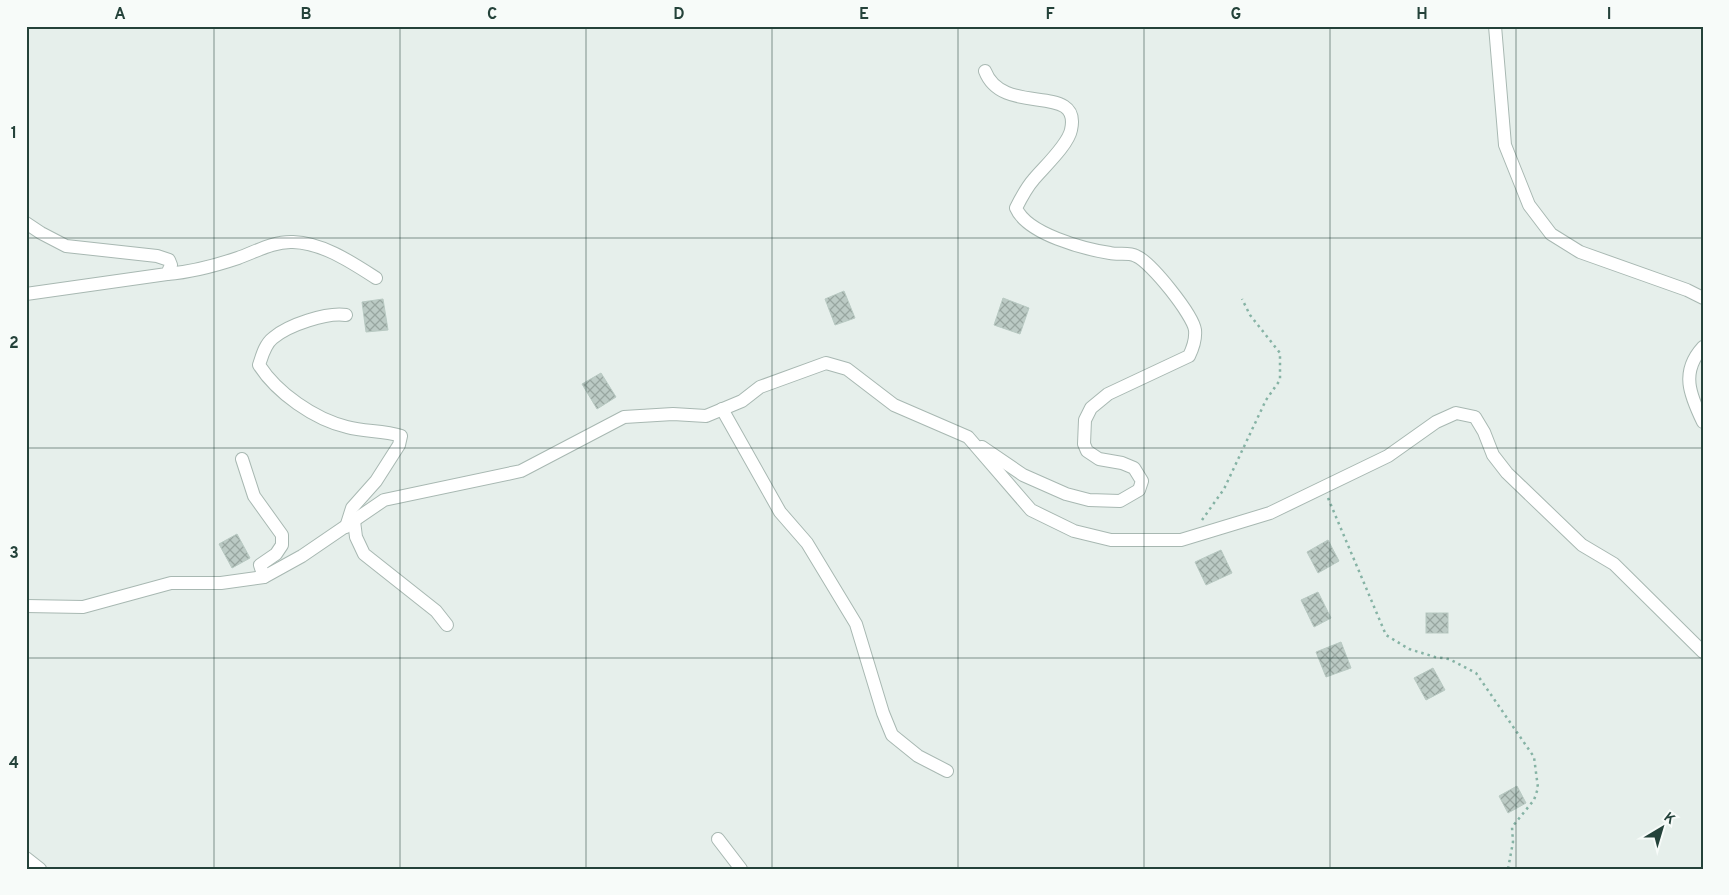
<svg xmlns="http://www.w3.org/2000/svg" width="1729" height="895" viewBox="0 0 1729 895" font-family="Overpass,sans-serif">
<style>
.building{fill:url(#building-cross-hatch);stroke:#b8c9c2}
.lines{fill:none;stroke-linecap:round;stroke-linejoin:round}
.minor-casing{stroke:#a8b8b2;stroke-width:14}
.path{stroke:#86b3a5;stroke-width:2.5;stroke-dasharray:2.5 4;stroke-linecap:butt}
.minor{stroke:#fff;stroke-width:12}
.grid{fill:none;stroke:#24423a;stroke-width:1;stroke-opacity:0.55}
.neatline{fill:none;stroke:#24423a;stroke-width:2}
.grid-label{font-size:16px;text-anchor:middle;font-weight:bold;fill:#24423a}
</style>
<defs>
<pattern id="building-cross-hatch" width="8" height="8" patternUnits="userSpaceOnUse" patternTransform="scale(1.25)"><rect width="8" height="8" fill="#bbcac4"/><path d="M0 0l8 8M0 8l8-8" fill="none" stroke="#98a6a0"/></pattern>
</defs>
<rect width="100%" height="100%" fill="#e6efeb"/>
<g class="building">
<polygon points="844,291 855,318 835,325 825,299"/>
<polygon points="1003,298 1029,308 1020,334 994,325"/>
<polygon points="383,299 388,330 366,332 362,302"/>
<polygon points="601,373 616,397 597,409 582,384"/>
<polygon points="237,534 250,558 232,568 219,544"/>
<polygon points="1328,540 1339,561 1318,573 1307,552"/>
<polygon points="1221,550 1232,573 1206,585 1195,562"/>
<polygon points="1318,592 1331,618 1314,627 1301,600"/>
<rect x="1426" y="613" width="22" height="20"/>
<polygon points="1341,642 1351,668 1326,677 1316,652"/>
<polygon points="1433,668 1445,690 1426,700 1414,678"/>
<polygon points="1517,786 1526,803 1508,813 1499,796"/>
</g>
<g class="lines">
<g class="minor-casing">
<g id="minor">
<polyline points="1495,26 1505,145 1529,205 1551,234 1580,252 1687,290 1703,298"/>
<polyline points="26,223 41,233 66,246 157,256 169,260 171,265 167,274 26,294"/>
<path d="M167 274C192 272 214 266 238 258 255 252 274 241 293 242 323 243 351 262 376 278"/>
<path d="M1703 347C1680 372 1690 395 1703 422"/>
<polyline points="722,409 780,512 807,543 856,624 883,713 892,735 918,756 947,771"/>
<path d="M982 447 1023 475 1066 494 1089 500 1120 501 1139 490 1142 481 1134 468 1122 463 1099 459 1087 451 1084 444 1085 420 1091 408 1108 394 1189 356C1193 348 1196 340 1195 330 1193 315 1151 262 1136 256 1129 252 1118 255 1110 253 1084 249 1027 234 1016 208 1021 198 1026 188 1034 179 1044 167 1068 145 1071 130 1082 81 1003 118 985 71"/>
<polyline points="242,459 254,496 282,535 282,545 276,554 260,565 264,577"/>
<polyline points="354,521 356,537 364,554 436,611 447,625"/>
<path d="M346 527 352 508 376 481 399 445 401 436C383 430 365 432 347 427 314 419 277 393 259 365 262 356 265 344 273 338 288 325 327 312 346 315"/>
<polyline points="26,606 83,607 171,583 221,583 264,577 302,556 384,500 521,471 624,417 673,414 706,416 742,401 760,387 826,363 847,369 894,405 968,437 1031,510 1074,531 1111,540 1181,540 1270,513 1388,456 1436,422 1456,413 1475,417 1484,432 1493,455 1507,473 1582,545 1614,564 1703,652"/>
<polyline points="718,839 741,869"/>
<polyline points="26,858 40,869"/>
</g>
</g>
<g class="path">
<polyline points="1564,26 1566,26"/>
<polyline points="1328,498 1386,635 1409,649 1435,657 1449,659 1476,673 1534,757 1538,788 1534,800 1512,827 1513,842 1508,869"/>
<polyline points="1202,520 1224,489 1266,400 1280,380 1280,353 1250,315 1242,299"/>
</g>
<use href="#minor" class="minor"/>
</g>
<path class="grid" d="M214 26V869M400 26V869M586 26V869M772 26V869M958 26V869M1144 26V869M1330 26V869M1516 26V869M26 238H1703M26 448H1703M26 658H1703"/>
<rect width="1729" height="895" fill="none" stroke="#f7fbf9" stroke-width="55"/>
<g transform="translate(1662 828) rotate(38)" stroke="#f7fbf9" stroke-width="4" paint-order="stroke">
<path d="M0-4L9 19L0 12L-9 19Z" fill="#24423a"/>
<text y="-8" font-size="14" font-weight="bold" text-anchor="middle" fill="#24423a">K</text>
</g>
<rect x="28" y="28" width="1674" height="840" class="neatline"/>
<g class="grid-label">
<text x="120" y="19">A</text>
<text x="306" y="19">B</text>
<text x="492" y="19">C</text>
<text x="679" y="19">D</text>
<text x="864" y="19">E</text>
<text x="1050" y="19">F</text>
<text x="1236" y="19">G</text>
<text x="1422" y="19">H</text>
<text x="1609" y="19">I</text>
<text x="14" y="138">1</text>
<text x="14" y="348">2</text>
<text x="14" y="558">3</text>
<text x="14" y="768">4</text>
</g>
</svg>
